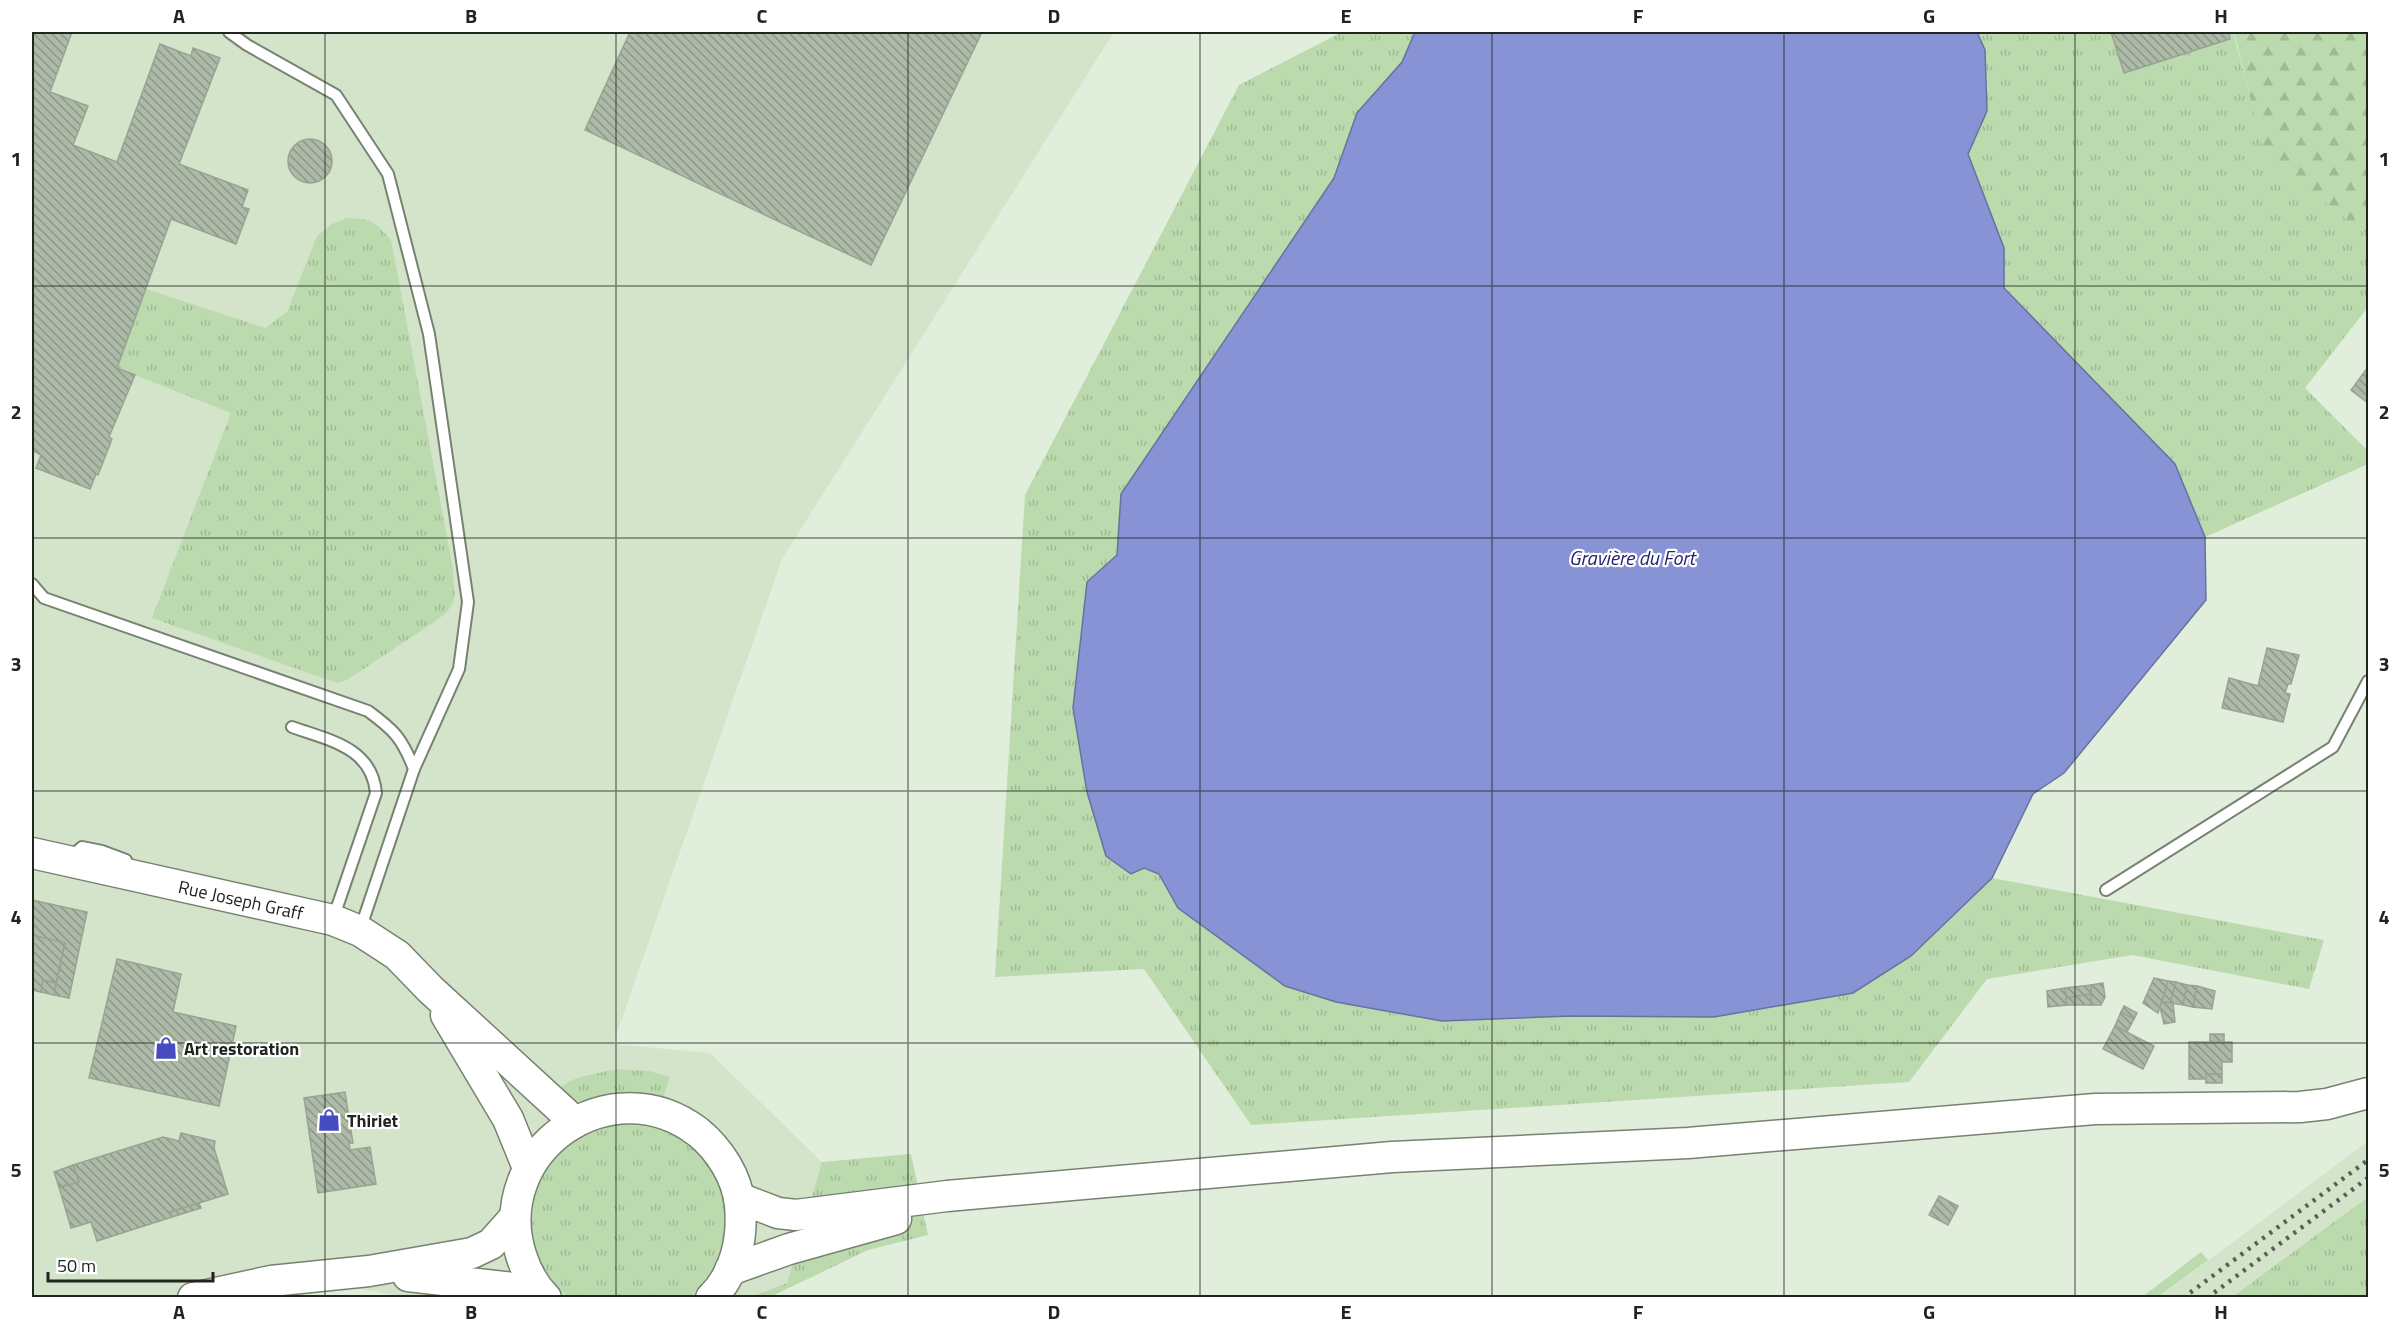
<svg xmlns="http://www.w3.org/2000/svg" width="2400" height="1329" viewBox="0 0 2400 1329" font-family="'Titillium Web',sans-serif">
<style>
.built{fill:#d3e4cb}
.grass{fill:url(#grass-tufts)}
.forest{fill:url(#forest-firs)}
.water{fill:#8793d4;stroke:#68729d;stroke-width:1.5}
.building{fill:url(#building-back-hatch);stroke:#98a492;stroke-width:1.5}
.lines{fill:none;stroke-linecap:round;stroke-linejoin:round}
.lane-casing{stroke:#778271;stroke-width:14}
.secondary-casing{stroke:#778271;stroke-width:33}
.lane{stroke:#fff;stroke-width:10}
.secondary{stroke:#fff;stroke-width:30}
.rail{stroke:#586055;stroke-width:4.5;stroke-dasharray:3 6;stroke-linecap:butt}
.grid{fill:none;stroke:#20251e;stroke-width:1.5;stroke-opacity:0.55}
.labels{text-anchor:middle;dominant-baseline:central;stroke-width:4.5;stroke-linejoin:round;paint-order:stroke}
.street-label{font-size:18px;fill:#20251e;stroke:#fff}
.poi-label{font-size:18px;font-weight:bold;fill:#20251e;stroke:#fff;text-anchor:start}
.water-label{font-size:20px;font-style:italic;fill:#232570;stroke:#fff}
.neatline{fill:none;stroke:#20251e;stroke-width:2}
.grid-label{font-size:20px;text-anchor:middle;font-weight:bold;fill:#20251e}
</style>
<defs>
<pattern id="grass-tufts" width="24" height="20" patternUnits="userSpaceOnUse" patternTransform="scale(1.5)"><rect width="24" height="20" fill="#bbdaad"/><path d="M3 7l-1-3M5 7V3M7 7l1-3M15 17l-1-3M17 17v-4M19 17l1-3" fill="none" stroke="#a0bb94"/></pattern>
<pattern id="forest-firs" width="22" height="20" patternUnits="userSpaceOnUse" patternTransform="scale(1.5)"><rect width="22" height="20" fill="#bbdaad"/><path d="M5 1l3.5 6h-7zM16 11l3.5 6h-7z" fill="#a0bb94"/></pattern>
<pattern id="building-back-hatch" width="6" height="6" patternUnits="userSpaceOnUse" patternTransform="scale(1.5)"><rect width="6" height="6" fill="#aebaa8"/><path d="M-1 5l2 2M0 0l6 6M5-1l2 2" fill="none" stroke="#8d9788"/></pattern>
</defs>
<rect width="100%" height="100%" fill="#e1eedb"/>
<g class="built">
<polygon points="32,32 1114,32 782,559 613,1044 710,1053 822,1162 787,1283 748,1298 410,1298 354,1288 270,1298 32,1297"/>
<polygon points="2368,1141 2368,1197 2232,1297 2158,1298"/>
</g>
<g class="grass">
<polygon points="1342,32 1415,32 1402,62 1357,113 1334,178 1121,494 1117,555 1087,582 1073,708 1087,792 1106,857 1159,874 1178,908 1285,986 1336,1002 1442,1021 1571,1016 1911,956 1992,878 2324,940 2309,989 2132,955 1987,979 1909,1082 1251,1125 1144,969 995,977 1025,495 1239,85"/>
<polygon points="1977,32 2233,32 2266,158 2368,235 2368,307 2305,388 2368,451 2368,464 2205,537 2175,464 2004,287 2004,248 1968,154 1987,111 1985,50"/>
<path d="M347 218C372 219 375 221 391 240L453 569C454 596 460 603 437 620L347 680 337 683 152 618 231 413 117 368 146 289 265 328 287 312 317 236 332 224Z"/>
<path d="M617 1069 649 1071 670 1077 662 1101C648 1100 632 1096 618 1097 596 1098 577 1108 557 1092 569 1075 598 1074 617 1069Z"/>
<path d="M615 1125C636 1125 655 1125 674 1135 735 1164 745 1258 689 1297H569C523 1264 519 1190 562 1151 577 1137 595 1131 615 1125Z"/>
<polygon points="911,1154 928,1235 868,1250 770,1297 748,1298 787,1283 822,1162"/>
<polygon points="2368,1197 2368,1297 2232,1297"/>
<polygon points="2201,1252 2208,1260 2158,1297 2142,1297"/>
</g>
<polygon class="forest" points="2234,32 2368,32 2368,235 2265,158"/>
<polygon class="water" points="1415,32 1977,32 1985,50 1987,111 1968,154 2004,248 2004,288 2175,464 2205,537 2206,600 2064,773 2033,794 1992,878 1911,956 1853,993 1714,1017 1571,1016 1442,1021 1336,1002 1285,986 1178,908 1159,874 1144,868 1131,874 1106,856 1087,792 1073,708 1087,582 1117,555 1121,494 1334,178 1357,113 1402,62"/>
<g class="building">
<polygon points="32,32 72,32 50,92 88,106 73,145 117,162 160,44 191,56 193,48 220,58 179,164 248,190 242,207 249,209 236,244 171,219 117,368 135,375 109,437 112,439 98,475 96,474 90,489 36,468 41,455 32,450"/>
<polygon points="630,32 982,32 871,265 585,130"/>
<polygon points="2111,32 2228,32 2230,39 2124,73"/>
<circle cx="310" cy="161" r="22"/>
<polygon points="2368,367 2368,403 2351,390"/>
<polygon points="2267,648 2299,655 2291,684 2288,684 2285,693 2290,694 2283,722 2222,708 2229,678 2258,686"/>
<polygon points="32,900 87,912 69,998 54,995 65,943 32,935"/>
<polygon points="32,935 65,943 56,983 43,980 41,992 32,990"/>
<polygon points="117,959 181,974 173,1012 236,1026 219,1106 89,1078"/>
<polygon points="2154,978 2168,981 2158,1013 2143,1003"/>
<polygon points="43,980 56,983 54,995 41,992"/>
<polygon points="2168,981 2176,982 2170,1003 2162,1002"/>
<polygon points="2176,982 2187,985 2183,1005 2170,1003"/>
<polygon points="2103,983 2105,997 2101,1005 2091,1005 2091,985"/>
<polygon points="2091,985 2091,994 2066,998 2065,988"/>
<polygon points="2187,985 2197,986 2193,1007 2183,1005"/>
<polygon points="2197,986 2215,991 2212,1009 2193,1007"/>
<polygon points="2065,988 2067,1005 2048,1007 2047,991"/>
<polygon points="2091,994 2091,1005 2067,1005 2066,998"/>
<polygon points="2162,1002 2173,1003 2175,1022 2164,1024 2160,1007"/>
<polygon points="2124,1006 2137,1013 2134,1019 2121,1012"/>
<polygon points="2121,1012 2134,1019 2127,1032 2115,1026"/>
<polygon points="2115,1026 2154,1046 2143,1069 2103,1049"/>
<rect x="2210" y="1034" width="14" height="8"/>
<polygon points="2189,1042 2232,1042 2232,1062 2222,1062 2222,1074 2206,1074 2206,1079 2189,1079"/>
<rect x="2206" y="1074" width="16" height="9"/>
<polygon points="345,1092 353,1143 349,1143 350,1150 370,1147 376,1184 318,1193 304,1098"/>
<polygon points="181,1133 215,1141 214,1148 228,1194 170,1212 172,1217 97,1241 91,1222 71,1228 59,1187 79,1182 73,1165 163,1137 179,1141"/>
<polygon points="73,1165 79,1182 59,1187 54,1172"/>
<polygon points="1939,1196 1958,1206 1948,1225 1929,1215"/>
<polygon points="199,1203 201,1208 172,1217 170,1212"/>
</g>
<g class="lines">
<g class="lane-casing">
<g id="lane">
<polyline points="229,32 247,45 336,95 388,174 429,334 468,602 459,669 414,769 360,930"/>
<path d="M32 584 44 598 368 711C394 730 402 738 414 769"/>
<path d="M292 727C328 740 372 747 376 793L333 919"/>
<polyline points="72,856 82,847 102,851 126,860 128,865"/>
<polyline points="2106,890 2333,747 2368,681"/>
</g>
</g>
<g class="secondary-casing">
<g id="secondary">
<path id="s1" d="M32 853 333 920 360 931 397 955 431 990 575 1122"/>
<polyline points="446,1015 508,1119 528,1168"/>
<polyline points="739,1198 778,1213 796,1215 947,1196 1392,1157 1688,1143 2095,1109 2300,1107 2327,1104 2368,1093"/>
<polyline points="730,1270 789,1249 896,1219"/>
<polyline points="408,1276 539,1291"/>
<polyline points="193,1298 271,1281 369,1271 472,1253 491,1244 515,1217"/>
<path d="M546 1298C534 1286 526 1271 521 1255 488 1150 611 1065 698 1132 720 1150 737 1177 740 1205 743 1238 736 1274 711 1298"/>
</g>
</g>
<use href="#lane" class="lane"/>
<use href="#secondary" class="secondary"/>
<g class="rail">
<polyline points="2183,1298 2368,1160"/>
<polyline points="2207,1298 2368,1178"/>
</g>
</g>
<path class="grid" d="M325 32V1298M616 32V1298M908 32V1298M1200 32V1298M1492 32V1298M1784 32V1298M2075 32V1298M32 286H2368M32 538H2368M32 791H2368M32 1043H2368"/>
<defs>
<g id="shop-bare" transform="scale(1.8)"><path d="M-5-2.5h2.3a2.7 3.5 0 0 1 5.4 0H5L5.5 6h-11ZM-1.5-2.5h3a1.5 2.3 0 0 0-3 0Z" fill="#464bc1" stroke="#fff" stroke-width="2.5" paint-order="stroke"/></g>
</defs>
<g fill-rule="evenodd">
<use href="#shop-bare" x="166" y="1048"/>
<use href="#shop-bare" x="329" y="1120"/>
</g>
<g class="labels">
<g class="street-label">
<text stroke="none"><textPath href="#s1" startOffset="214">Rue Joseph Graff</textPath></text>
</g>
<g class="poi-label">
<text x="184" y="1048">Art restoration</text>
<text x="347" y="1120">Thiriet</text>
</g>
<g class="water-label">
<text x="1632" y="557">Gravière du Fort</text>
</g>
</g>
<rect width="2400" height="1329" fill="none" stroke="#ffffff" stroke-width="66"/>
<path d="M48 1272v9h165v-9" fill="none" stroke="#20251e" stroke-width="3"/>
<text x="57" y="1272" font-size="18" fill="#20251e" stroke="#ffffff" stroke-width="4.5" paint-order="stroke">50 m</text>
<rect x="33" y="33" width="2334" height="1263" class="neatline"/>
<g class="grid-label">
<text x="179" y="23">A</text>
<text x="471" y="23">B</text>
<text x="762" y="23">C</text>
<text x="1054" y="23">D</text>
<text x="1346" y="23">E</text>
<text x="1638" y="23">F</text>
<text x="1929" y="23">G</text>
<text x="2221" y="23">H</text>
<text x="16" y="166">1</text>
<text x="2384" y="166">1</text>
<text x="16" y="419">2</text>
<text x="2384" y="419">2</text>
<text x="16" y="671">3</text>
<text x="2384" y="671">3</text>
<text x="16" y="924">4</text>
<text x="2384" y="924">4</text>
<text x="16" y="1177">5</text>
<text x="2384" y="1177">5</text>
<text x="179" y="1319">A</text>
<text x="471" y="1319">B</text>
<text x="762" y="1319">C</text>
<text x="1054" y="1319">D</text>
<text x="1346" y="1319">E</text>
<text x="1638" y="1319">F</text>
<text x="1929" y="1319">G</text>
<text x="2221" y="1319">H</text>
</g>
</svg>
